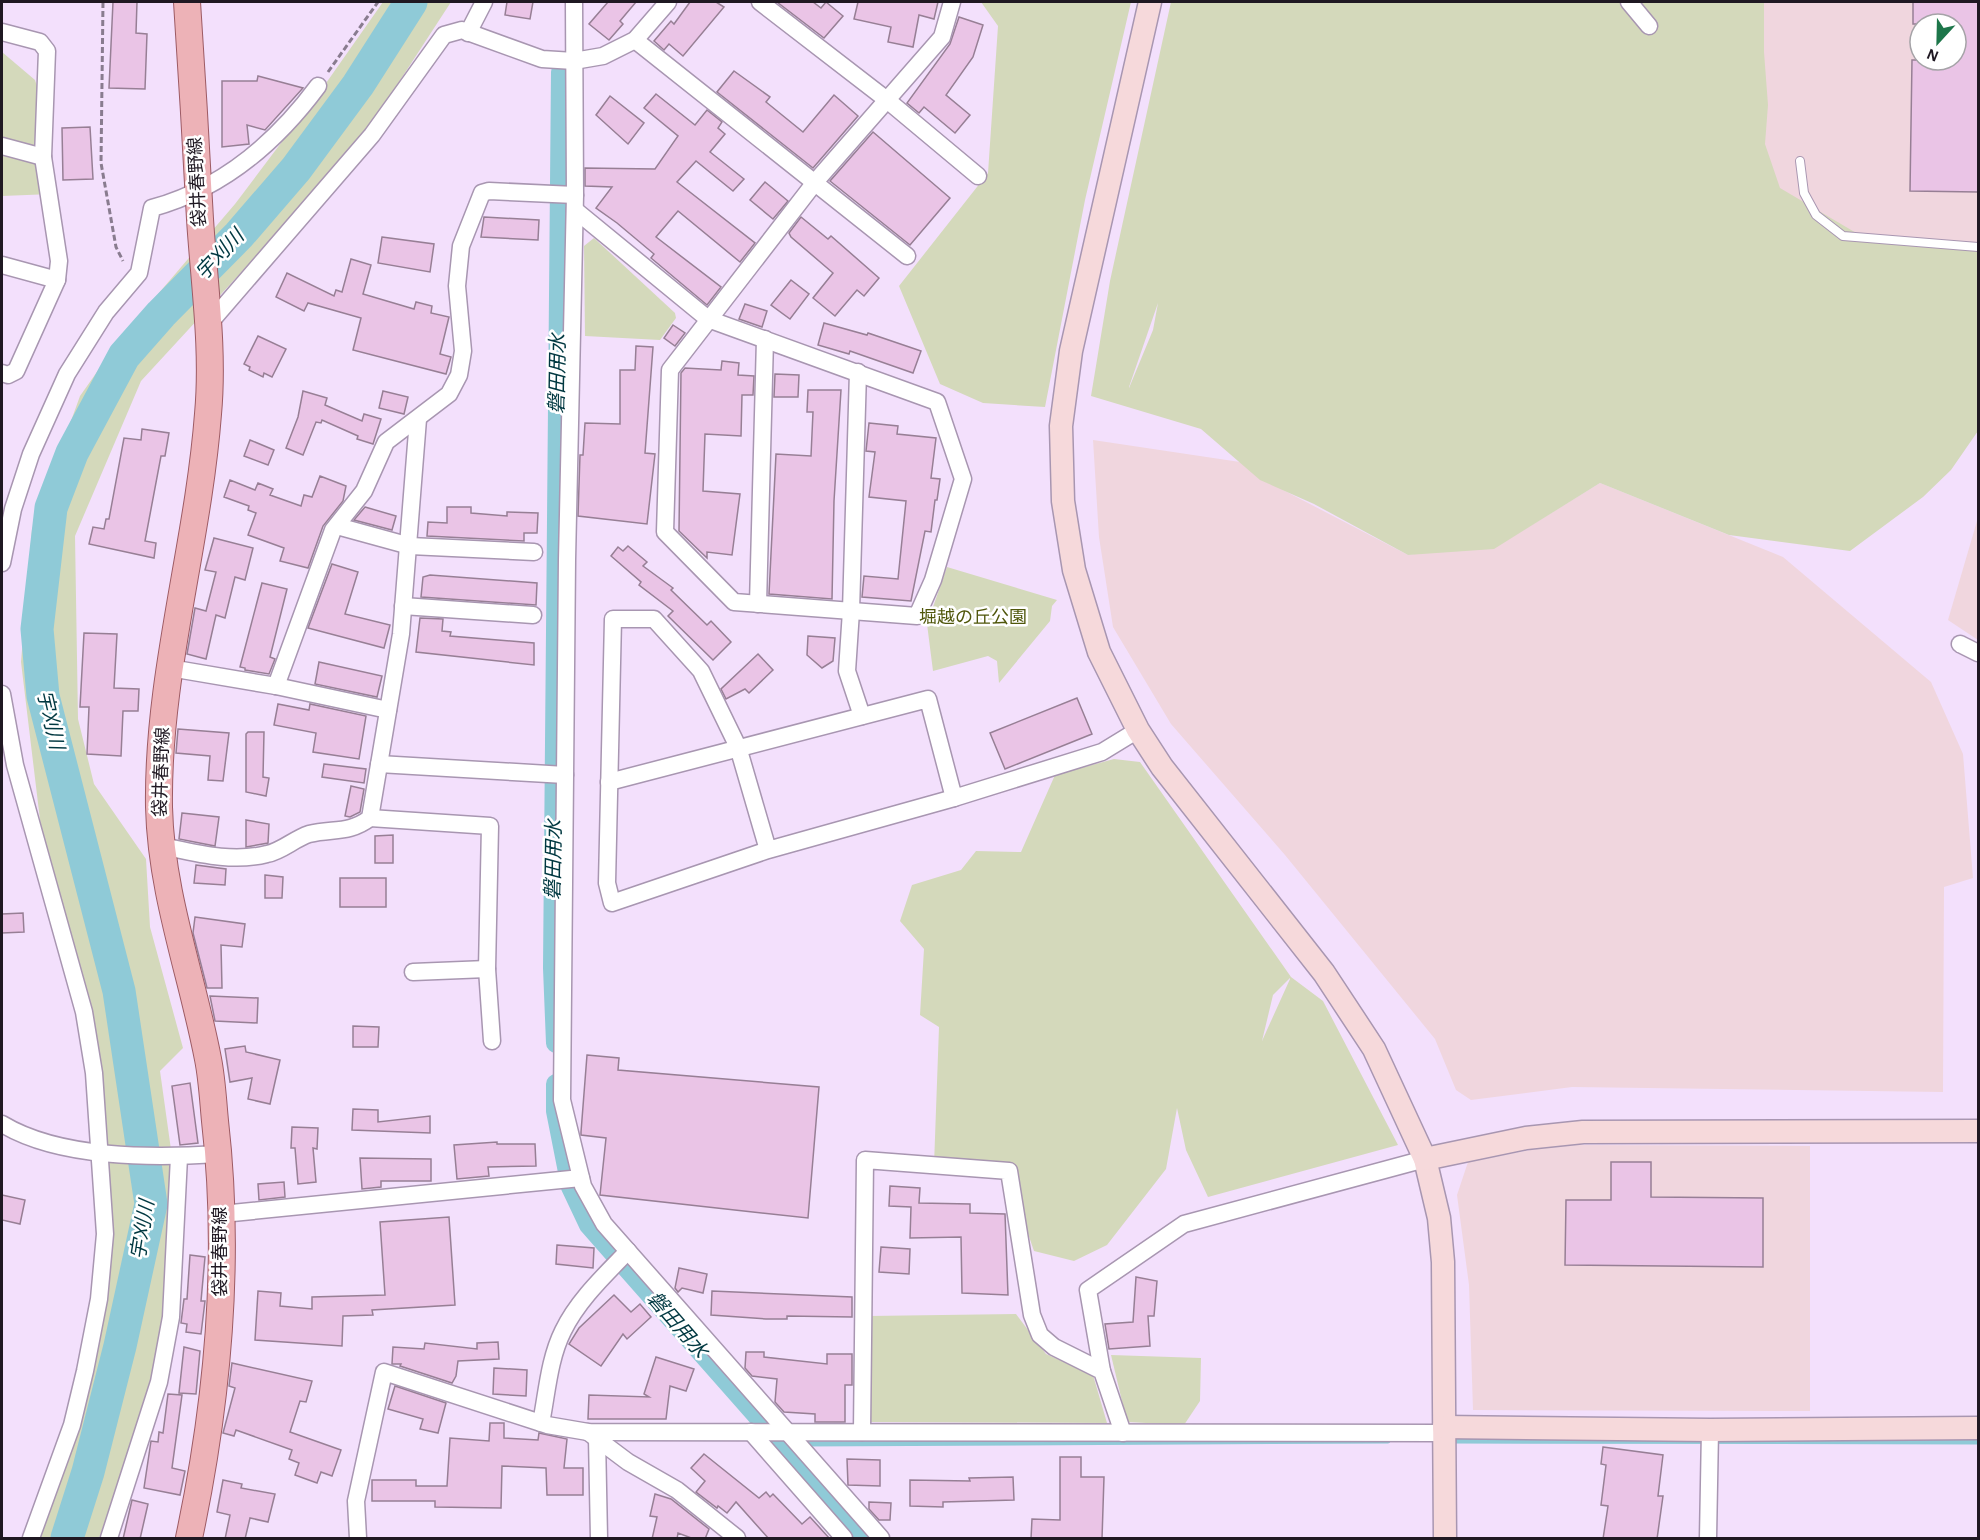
<svg xmlns="http://www.w3.org/2000/svg" width="1980" height="1540" viewBox="0 0 1980 1540" font-family="'Alegreya Sans','Noto Sans JP',sans-serif">
<style>
.industrial{fill:#f0d6de;fill-rule:evenodd}
.green{fill:#d4d9bb;fill-rule:evenodd}
.lines{fill:none;stroke-linecap:round;stroke-linejoin:round}
.stream{stroke:#8fcad7;stroke-width:5}
.canal{stroke:#8fcad7;stroke-width:20}
.river{stroke:#8fcad7;stroke-width:33}
.building{fill:#eac4e6;stroke:#977f95;stroke-width:1.5}
.lane-casing{stroke:#a896b1;stroke-width:10}
.street-casing{stroke:#a896b1;stroke-width:19}
.secondary-casing{stroke:#a896b1;stroke-width:25}
.primary-casing{stroke:#9d5b64;stroke-width:28}
.path{stroke:#897c8f;stroke-width:3;stroke-dasharray:6 3;stroke-linecap:butt}
.lane{stroke:#fff;stroke-width:8}
.street{stroke:#fff;stroke-width:16}
.secondary{stroke:#f6d9db;stroke-width:22}
.primary{stroke:#edb2b7;stroke-width:26}
.labels{text-anchor:middle;dominant-baseline:central;stroke-width:5;stroke-linejoin:round;paint-order:stroke}
.street-label{font-size:18px;fill:#1f1822;stroke:#fff}
.park-label{font-size:18px;fill:#50570b;stroke:#fff}
.water-label{font-size:20px;font-style:italic;fill:#003841;stroke:#fff}
</style>
<rect width="100%" height="100%" fill="#f3e0fc"/>
<g class="industrial">
<path d="M1749 2H1978V280L1704 305ZM1920 24H1956V60H1920Z"/>
<polygon points="1093,440 1240,462 1283,490 1408,555 1509,539 1600,483 1783,557 1931,682 1963,754 1973,878 1944,887 1943,1092 1572,1087 1471,1100 1456,1090 1435,1039 1285,855 1171,724 1113,627 1099,537"/>
<polygon points="1978,489 1978,640 1948,620 1977,521"/>
<polygon points="1575,1145 1810,1146 1810,1411 1473,1410 1469,1285 1457,1195 1468,1162 1546,1147"/>
</g>
<g class="green">
<polygon points="383,2 451,2 356,148 141,381 75,536 78,719 94,784 146,859 150,927 183,1048 160,1071 173,1164 161,1369 99,1538 38,1538 108,1285 102,1081 41,828 21,662 32,529 80,396 123,335 235,204 324,86"/>
<polygon points="981,2 1131,2 1085,200 1045,407 983,403 940,384 899,286 988,173 998,26"/>
<path d="M1171 2H1764V52L1768 105 1765 144 1780 188 1863 237 1978 250V431L1951 470 1923 497 1850 551 1729 535 1600 483 1494 549 1408 555 1314 504 1260 480 1201 429 1091 396 1110 281ZM1158 303 1153 330 1129 388V387Z"/>
<polygon points="2,52 35,80 48,120 52,194 2,196"/>
<polygon points="594,238 675,313 676,318 660,340 585,336 584,246"/>
<polygon points="947,567 1057,600 1052,606 1050,621 999,683 997,661 988,656 933,671 927,624"/>
<path d="M1114 759 1140 762 1291 977 1323 1001 1398 1145 1208 1197 1186 1150 1177 1108 1166 1169 1107 1245 1074 1261 1034 1251 1004 1164 934 1165 939 1027 920 1015 924 949 900 921 912 885 961 870 976 851 1021 852 1055 775ZM1290 978V979L1262 1041 1273 995Z"/>
<polygon points="1016,1314 1046,1354 1093,1375 1107,1423 868,1422 869,1316"/>
<polygon points="1111,1355 1201,1358 1200,1401 1184,1425 1127,1422"/>
</g>
<g class="lines">
<g class="stream">
<polyline points="1451,1441 1978,1442"/>
<polyline points="803,1444 1388,1441"/>
</g>
<g class="canal">
<polyline points="556,1043 553,968 561,72"/>
<polyline points="556,1084 556,1111 571,1187 589,1225 865,1538"/>
</g>
<polyline class="river" points="67,1538 88,1472 120,1346 151,1204 119,991 43,696 37,629 51,508 72,453 124,356 161,314 239,235 296,169 358,85 411,2"/>
</g>
<g class="building">
<polygon points="113,2 137,2 136,33 147,34 145,89 109,88"/>
<polygon points="507,2 533,2 530,19 505,15"/>
<polygon points="608,2 636,2 620,21 623,24 609,40 589,24"/>
<polygon points="690,2 716,2 724,7 683,56 669,44 664,50 654,41 671,21 674,24"/>
<polygon points="777,2 813,2 821,8 826,2 843,16 824,38"/>
<polygon points="858,2 938,2 934,19 919,15 913,47 888,42 891,27 854,19"/>
<polygon points="1913,2 1978,2 1978,192 1910,191 1912,60 1956,60 1956,24 1913,24"/>
<polygon points="959,17 983,25 973,57 946,95 970,115 955,133 924,107 919,113 907,103 950,44"/>
<polygon points="734,71 770,97 766,102 803,132 834,95 858,116 813,168 717,92"/>
<polygon points="258,76 303,88 265,130 247,125 249,144 222,147 222,81 257,81"/>
<polygon points="656,94 695,125 707,110 722,122 718,128 725,134 710,152 744,179 733,191 696,161 677,182 755,243 740,262 678,211 656,237 721,287 707,305 651,258 654,254 617,223 596,208 612,187 585,186 585,168 655,169 678,136 644,108"/>
<polygon points="610,96 644,123 628,144 596,115"/>
<polygon points="90,127 93,179 63,180 62,128"/>
<polygon points="873,132 950,198 910,245 830,181"/>
<polygon points="765,182 788,201 773,219 750,200"/>
<polygon points="484,217 539,220 538,240 481,237"/>
<polygon points="801,217 828,239 831,236 879,278 864,296 857,290 835,316 813,298 833,273 791,237 789,233"/>
<polygon points="382,237 434,244 430,272 378,263"/>
<polygon points="351,259 371,265 363,294 414,309 416,302 432,306 431,313 449,317 440,354 451,357 446,374 353,350 361,318 308,303 304,311 276,297 287,273 334,296 336,290 342,292"/>
<polygon points="791,280 809,294 790,319 771,305"/>
<polygon points="745,304 767,311 762,327 739,319"/>
<polygon points="824,323 867,335 868,333 921,351 913,373 850,351 849,354 818,345"/>
<polygon points="673,325 685,333 675,346 664,338"/>
<polygon points="258,336 286,349 272,377 264,373 263,377 249,370 250,367 244,364"/>
<polygon points="636,346 653,347 645,453 655,454 647,524 578,516 580,455 583,455 585,423 620,424 620,370 635,370"/>
<polygon points="722,361 739,363 738,375 754,376 753,395 742,395 741,436 705,434 703,491 740,494 732,555 707,552 707,558 679,531 681,373 685,368 721,370"/>
<polygon points="775,374 799,375 798,397 774,397"/>
<polygon points="808,390 841,390 834,501 832,599 769,594 776,454 811,456 813,412 807,412"/>
<polygon points="303,391 327,398 325,405 362,421 364,414 381,419 373,444 357,439 358,436 322,420 321,423 316,422 303,455 286,448 298,417"/>
<polygon points="383,391 408,397 404,414 379,408"/>
<polygon points="869,423 898,426 897,434 936,438 931,478 940,479 937,500 935,500 931,532 925,531 911,601 862,597 864,576 898,579 906,501 869,497 875,452 866,451"/>
<polygon points="142,429 169,433 165,456 161,456 145,541 156,543 154,558 89,544 93,527 104,529 106,519 109,519 124,438 141,440"/>
<polygon points="250,440 274,450 268,465 244,456"/>
<polygon points="320,476 346,486 343,501 323,526 308,568 280,561 284,548 248,535 256,513 248,510 249,506 224,497 230,480 255,490 258,483 273,489 270,495 301,506 304,495 312,497"/>
<polygon points="365,507 396,516 392,530 354,520"/>
<polygon points="447,507 471,507 471,513 507,516 507,512 538,513 537,533 524,533 524,541 427,536 428,522 447,523"/>
<polygon points="214,538 253,548 245,580 235,577 225,618 216,615 206,659 187,654 195,608 206,611 216,572 205,570"/>
<polygon points="628,546 647,562 643,566 673,588 671,590 707,625 711,621 731,642 713,660 668,616 673,611 639,585 641,582 611,556 618,547 623,551"/>
<polygon points="332,564 358,572 345,614 390,625 384,648 308,628"/>
<polygon points="430,575 537,583 536,605 421,597 423,577"/>
<polygon points="262,583 287,589 270,657 275,659 269,674 245,670 245,668 240,667"/>
<polygon points="420,618 443,619 442,631 451,632 450,636 534,643 534,665 416,652"/>
<polygon points="84,633 117,634 114,688 139,689 138,711 123,711 121,756 87,754 89,707 80,707"/>
<polygon points="808,636 835,638 833,661 822,668 807,655"/>
<polygon points="758,654 773,670 749,693 745,689 726,699 721,689"/>
<polygon points="319,662 382,676 377,697 315,684"/>
<polygon points="1077,698 1092,734 1005,769 990,733"/>
<polygon points="278,704 309,710 310,704 366,716 359,759 313,752 316,733 274,725"/>
<polygon points="178,729 229,733 223,781 208,780 210,756 176,753"/>
<polygon points="248,732 264,732 263,777 269,778 266,796 246,792 246,734"/>
<polygon points="324,764 366,769 364,783 322,777"/>
<polygon points="351,786 364,789 360,812 350,817 345,816"/>
<polygon points="182,813 219,817 215,846 179,839"/>
<polygon points="246,820 269,824 268,843 246,847"/>
<polygon points="393,835 393,863 375,863 375,836"/>
<polygon points="196,865 226,869 225,885 194,883"/>
<polygon points="265,875 283,877 282,898 265,898"/>
<rect x="340" y="878" width="46" height="29"/>
<polygon points="23,913 24,932 2,933 2,914"/>
<polygon points="195,917 245,924 242,947 221,945 222,988 207,988 193,933"/>
<polygon points="210,996 258,998 257,1023 215,1021"/>
<polygon points="353,1026 379,1027 378,1047 353,1047"/>
<polygon points="245,1046 246,1052 280,1060 270,1104 248,1099 252,1078 230,1082 225,1049"/>
<polygon points="587,1055 619,1058 618,1070 819,1087 808,1218 600,1195 606,1138 581,1135 581,1132"/>
<polygon points="190,1083 198,1143 180,1145 172,1086"/>
<polygon points="353,1109 378,1110 378,1122 430,1116 430,1133 352,1130"/>
<polygon points="292,1127 318,1128 317,1149 313,1148 316,1182 298,1184 295,1148 291,1148"/>
<polygon points="497,1142 497,1144 535,1144 536,1166 488,1167 489,1176 457,1179 454,1145"/>
<polygon points="360,1158 431,1159 431,1181 381,1181 381,1187 362,1189"/>
<polygon points="1611,1162 1651,1162 1651,1197 1763,1198 1763,1267 1565,1265 1566,1200 1611,1200"/>
<polygon points="284,1182 285,1197 259,1200 258,1184"/>
<polygon points="890,1186 920,1188 919,1203 970,1204 970,1213 1005,1214 1008,1295 962,1293 961,1237 910,1238 911,1207 889,1206"/>
<polygon points="2,1195 25,1200 20,1224 2,1220"/>
<polygon points="449,1217 455,1305 372,1310 373,1315 343,1316 342,1346 255,1340 258,1291 281,1293 280,1306 312,1309 312,1297 385,1295 380,1222"/>
<polygon points="557,1245 594,1248 593,1268 556,1264"/>
<polygon points="881,1247 910,1249 909,1274 879,1272"/>
<polygon points="190,1255 205,1257 201,1301 205,1301 201,1334 186,1332 187,1324 181,1323 184,1299 187,1299"/>
<polygon points="679,1268 707,1274 703,1293 682,1288 678,1292 675,1288"/>
<polygon points="1136,1277 1157,1281 1154,1316 1148,1316 1150,1346 1109,1349 1105,1324 1133,1322"/>
<polygon points="712,1291 852,1297 852,1317 787,1316 787,1319 766,1319 711,1315"/>
<polygon points="614,1295 631,1312 640,1304 651,1317 627,1339 623,1334 601,1366 569,1344 579,1328"/>
<polygon points="498,1342 499,1359 458,1361 456,1376 452,1383 400,1366 401,1364 392,1364 393,1347 424,1349 425,1343 477,1349 477,1343"/>
<polygon points="184,1347 200,1351 196,1394 179,1393"/>
<polygon points="746,1352 764,1352 764,1357 827,1364 827,1354 852,1354 852,1385 845,1385 845,1422 815,1422 815,1414 784,1412 775,1402 777,1379 752,1376 745,1368"/>
<polygon points="656,1357 694,1369 686,1391 670,1386 666,1419 588,1419 589,1395 649,1397 644,1394"/>
<polygon points="232,1363 312,1381 306,1402 300,1401 290,1432 341,1450 332,1476 321,1472 317,1483 295,1475 299,1463 289,1459 292,1450 236,1430 234,1436 223,1433 235,1388 229,1386"/>
<polygon points="494,1368 527,1370 526,1396 493,1394"/>
<polygon points="395,1386 446,1403 438,1433 420,1429 423,1419 388,1409"/>
<polygon points="168,1394 182,1395 172,1468 185,1471 180,1495 144,1488 151,1441 158,1442 159,1432 163,1433"/>
<polygon points="490,1423 504,1423 504,1438 538,1440 539,1433 567,1439 564,1468 583,1468 583,1495 547,1495 546,1468 502,1466 501,1508 435,1507 435,1501 372,1501 372,1480 416,1480 416,1486 447,1486 450,1438 489,1441"/>
<polygon points="1603,1447 1663,1455 1658,1496 1663,1496 1657,1539 1603,1539 1608,1506 1601,1505 1606,1465 1601,1464"/>
<polygon points="704,1454 759,1498 766,1492 770,1497 773,1494 802,1524 810,1517 830,1539 769,1539 736,1502 727,1513 718,1506 717,1508 696,1492 705,1481 691,1468"/>
<polygon points="1060,1457 1081,1457 1081,1477 1104,1477 1102,1539 1031,1539 1032,1519 1060,1520"/>
<polygon points="847,1459 880,1460 880,1486 848,1485"/>
<polygon points="1013,1477 1014,1500 943,1502 943,1507 910,1506 910,1480 970,1481 969,1478"/>
<polygon points="223,1480 242,1484 241,1488 275,1494 268,1522 250,1518 245,1539 225,1539 230,1515 217,1512"/>
<polygon points="655,1494 671,1499 709,1529 705,1539 694,1539 678,1533 677,1539 652,1539 657,1517 650,1516"/>
<polygon points="132,1500 148,1504 140,1539 123,1539"/>
<polygon points="869,1502 891,1503 890,1520 879,1520 869,1509"/>
</g>
<g class="lines">
<g class="lane-casing">
<polyline id="lane" points="1800,161 1804,193 1816,215 1843,236 1978,247"/>
</g>
<g class="street-casing">
<g id="street">
<polyline points="574,2 575,195 567,560 562,1100 583,1186 604,1224 881,1538"/>
<polyline points="760,2 887,100 978,176"/>
<polyline points="1629,2 1649,26"/>
<polyline points="2,32 40,42 47,51 43,157 59,261 57,280 16,371 8,375 2,373"/>
<polyline points="468,33 484,2"/>
<polyline points="635,40 907,256"/>
<polyline points="2,146 43,157"/>
<polyline points="575,210 708,319 937,402 963,479 933,580 917,616 734,602 665,532 670,370 816,181 942,37 952,2"/>
<polyline points="2,265 57,280"/>
<polyline points="207,326 372,135 444,35 462,30 542,59 574,61 603,56 635,40 668,2"/>
<polyline points="858,372 851,611 847,671 862,716"/>
<polyline points="337,526 410,546 534,552"/>
<path d="M2 563 13 509 31 454 67 374 106 312 139 273 152 208C222 189 275 144 318 86"/>
<polyline points="758,604 765,339"/>
<polyline points="403,606 533,615"/>
<polyline points="1960,644 1978,653"/>
<polyline points="170,668 276,686 388,710"/>
<polyline points="276,686 333,530 364,491 386,442 449,394 459,375 463,351 457,286 461,246 482,193 489,191 575,195"/>
<polyline points="2,694 15,765 84,1012 94,1073 105,1234 99,1299 85,1371 72,1425 31,1538"/>
<polyline points="379,764 565,775"/>
<polyline points="609,782 928,699 954,798 1102,752 1138,730"/>
<polyline points="370,818 490,826 487,969 492,1041"/>
<path d="M162 846C196 853 232 863 267 854 282 851 294 839 309 834 333 828 349 834 370 818L401 634 418 419"/>
<polyline points="768,850 738,747 701,671 654,619 613,619 607,883 612,903 768,850 954,798"/>
<polyline points="413,972 487,969"/>
<path d="M2 1124C60 1159 153 1158 219 1154"/>
<polyline points="222,1214 581,1178"/>
<polyline points="1102,1371 1088,1290 1184,1224 1425,1159"/>
<path d="M541 1423C547 1393 549 1359 563 1331 578 1300 605 1275 628 1251"/>
<polyline points="588,1432 628,1462 677,1490 737,1538"/>
<polyline points="751,1432 844,1538"/>
<polyline points="862,1432 865,1160 1009,1171 1032,1315 1040,1335 1054,1347 1102,1371 1123,1433"/>
<polyline points="597,1438 599,1538"/>
<polyline points="109,1538 159,1382 171,1317 179,1157"/>
<polyline points="358,1538 356,1501 384,1372 547,1425 588,1432 1444,1433"/>
<polyline points="1708,1538 1710,1430"/>
</g>
</g>
<g class="secondary-casing">
<g id="secondary">
<polyline points="1150,2 1071,351 1061,426 1063,501 1074,570 1099,652 1138,730 1162,767 1324,973 1374,1049 1425,1159 1439,1218 1443,1262 1445,1538"/>
<polyline points="1425,1159 1526,1138 1583,1132 1978,1131"/>
<polyline points="1444,1427 1710,1430 1978,1428"/>
</g>
</g>
<g class="primary-casing">
<path id="primary" d="M187 2C192 74 196 147 200 219 204 283 214 349 208 414 198 545 157 675 159 807 161 894 192 975 208 1059 212 1079 213 1100 215 1121 231 1260 218 1401 189 1538"/>
</g>
<g class="path">
<polyline points="103,2 101,163 116,247 123,261"/>
<polyline points="328,72 378,2"/>
</g>
<use href="#lane" class="lane"/>
<use href="#street" class="street"/>
<use href="#secondary" class="secondary"/>
<use href="#primary" class="primary"/>
</g>
<g class="labels">
<g class="street-label">
<text transform="translate(198 182) rotate(-93)">袋井春野線</text>
<text transform="translate(162 772) rotate(-88)">袋井春野線</text>
<text transform="translate(221 1252) rotate(-90)">袋井春野線</text>
</g>
<g class="park-label">
<text x="973" y="618">堀越の丘公園</text>
</g>
<g class="water-label">
<text transform="translate(220 255) rotate(-47)">宇刈川</text>
<text transform="translate(558 374) rotate(-89)">磐田用水</text>
<text transform="translate(50 720) rotate(77)">宇刈川</text>
<text transform="translate(554 860) rotate(-89)">磐田用水</text>
<text transform="translate(143 1230) rotate(-81)">宇刈川</text>
<text transform="translate(677 1325) rotate(49)">磐田用水</text>
</g>
</g>
<rect width="1980" height="1540" fill="none" stroke="#1f1822" stroke-width="6"/>
<g transform="translate(1938 42) rotate(202)"><circle r="28" fill="#ffffff" stroke="#a5a3a7" stroke-width="1.5"/>
<path d="M0-4.5L10 22L0 15L-10 22Z" fill="#1d764a"/>
<text y="-9" font-size="16" font-weight="bold" text-anchor="middle" fill="#1f1822">N</text>
</g>
</svg>
